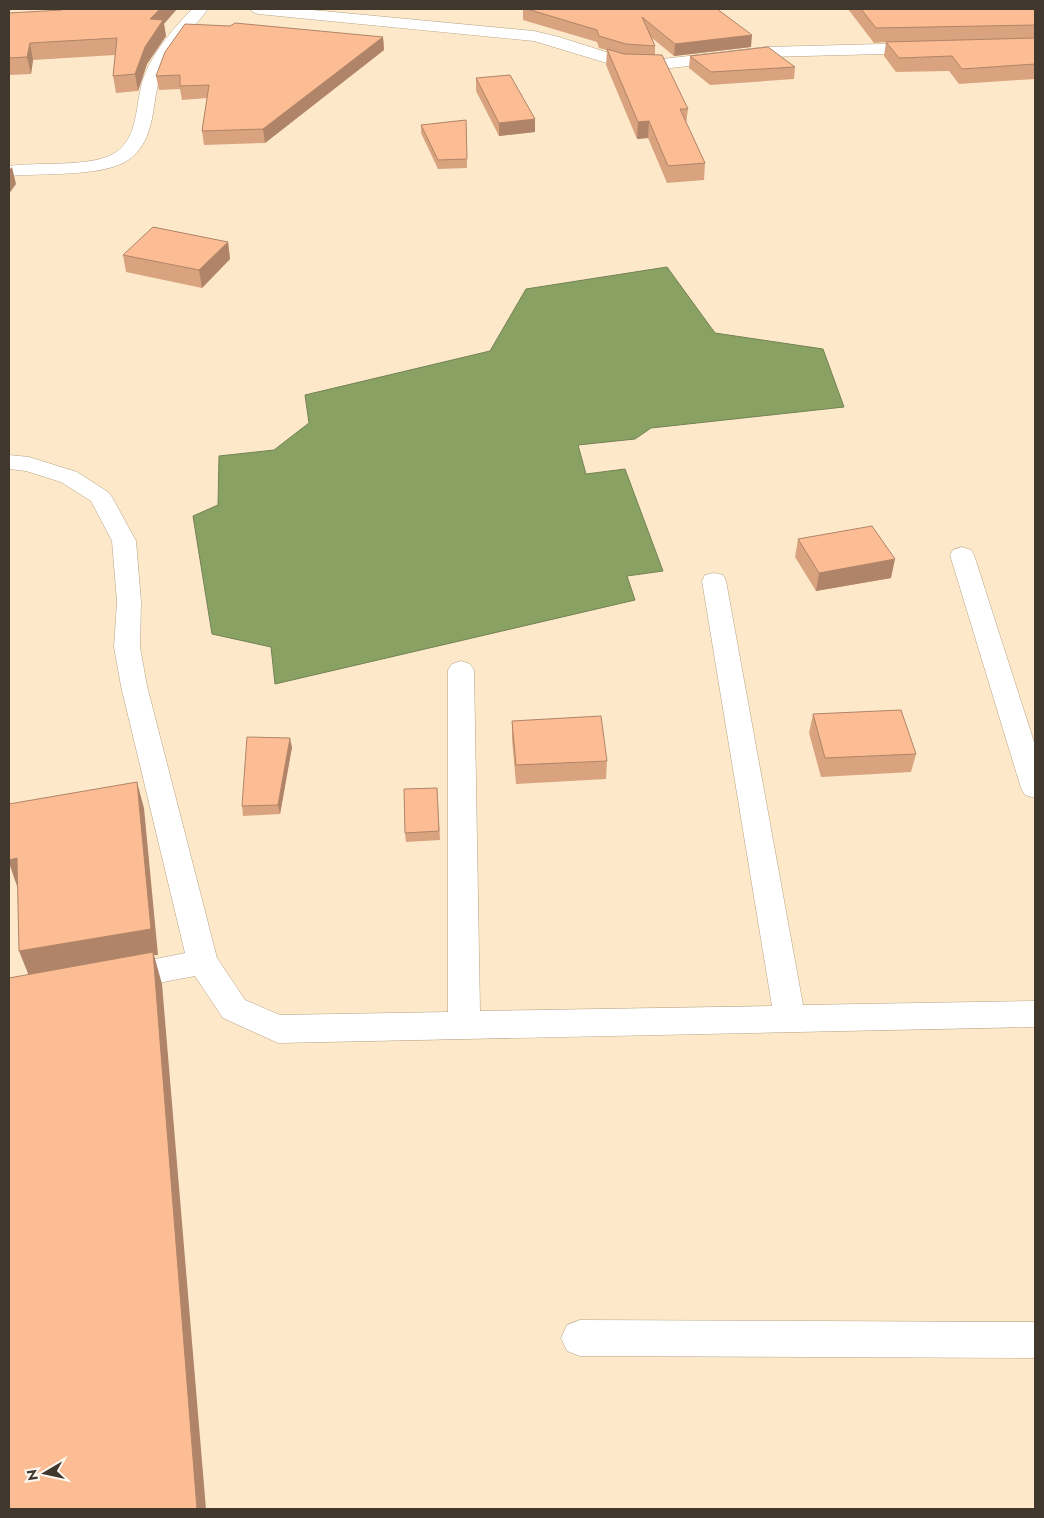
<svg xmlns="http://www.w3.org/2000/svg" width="1044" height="1518" viewBox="0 0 1044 1518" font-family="Jost,sans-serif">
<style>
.water{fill:#89a264;stroke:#738253}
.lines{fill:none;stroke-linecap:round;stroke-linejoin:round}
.minor-casing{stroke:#b6a285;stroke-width:1}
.minor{fill:#fff;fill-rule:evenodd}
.wall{fill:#d9a37f}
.shaded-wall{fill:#b08468}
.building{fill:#fcbd94;stroke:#b08468}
</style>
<rect width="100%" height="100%" fill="#fde9ca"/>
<polygon class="water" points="667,267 715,333 823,349 844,407 651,428 635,439 578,445 586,474 625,469 663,571 627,576 635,600 275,684 271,647 212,634 193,516 218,505 219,456 274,450 309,423 305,395 490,351 526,289"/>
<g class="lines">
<g class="minor-casing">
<g id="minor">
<path d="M192 9H208C192 31 171 48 161 74 154 93 155 114 148 133 144 145 136 156 125 162 98 177 41 173 9 176V166C37 162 87 167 111 155 141 141 134 100 145 74 155 49 174 28 192 9Z"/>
<polygon points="250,9 302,9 534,31 559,37 625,58 654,60 766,47 921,43 927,45 929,48 927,51 921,53 766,57 654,70 623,68 534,41 258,14 253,12"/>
<polygon points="9,455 29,457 77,472 108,492 112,497 136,541 141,602 140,647 147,686 217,958 245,1000 280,1015 448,1012 448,670 452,664 461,661 470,664 474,670 480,1011 772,1006 702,581 705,575 714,573 723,575 726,581 803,1005 1035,1001 1035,1027 278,1043 223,1018 195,976 122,990 111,986 106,977 111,968 185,953 121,686 114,647 117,602 112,541 91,501 61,482 26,471 9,469"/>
<polygon points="962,547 971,550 974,555 1035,745 1035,798 1025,795 1021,788 950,555 953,550"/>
<polygon points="580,1320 1035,1322 1035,1358 580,1356 567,1351 561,1338 567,1325"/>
</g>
</g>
<use href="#minor" class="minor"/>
</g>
<g class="wall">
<polygon points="523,9 717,9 751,47 674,56 652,38 655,46 655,55 688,109 686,124 705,163 704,180 667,183 648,138 637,139 606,65 607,50 599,48 597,42 523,20"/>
<polygon points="848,9 1035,9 1035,79 959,84 949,71 896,72 884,56 886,42 874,43"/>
<polygon points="9,13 164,24 166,36 147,64 138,91 116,93 113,76 115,55 33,60 31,74 9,75"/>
<polygon points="383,37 384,50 265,143 204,145 202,131 207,98 182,100 180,89 159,90 156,76"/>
<polygon points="690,56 795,67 794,79 710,85 689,68"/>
<polygon points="476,78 535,119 535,132 499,136 476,91"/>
<polygon points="466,120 467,168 438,169 421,133 421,125"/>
<polygon points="228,242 230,259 202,288 126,272 123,255"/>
<polygon points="798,539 891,578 816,591 795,557"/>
<polygon points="813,714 916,754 911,772 821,777 809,733"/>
<polygon points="512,721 607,761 606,779 516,784 512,739"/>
<polygon points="292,747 280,814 243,816 242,806"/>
<polygon points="437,788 440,840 406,842 405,833"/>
</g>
<g class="shaded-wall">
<polygon points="160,9 177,9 164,24 166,36 147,64 138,91 135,74 150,19"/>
<polygon points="752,35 751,47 674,56 675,44"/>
<polygon points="383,37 384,50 265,143 263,129"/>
<polygon points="30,43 33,60 31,74 27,57"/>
<polygon points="535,119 535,132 499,136 499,123"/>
<polygon points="649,121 648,138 637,139 638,122"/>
<polygon points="12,167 16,184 9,194 9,170"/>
<polygon points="228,242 230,259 202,288 199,270"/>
<polygon points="895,559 891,578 816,591 819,573"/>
<polygon points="290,738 292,747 280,814 278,805"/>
<polygon points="137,782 144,808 158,955 154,955 162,984 206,1509 197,1509 29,976 19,951"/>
<polygon points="17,858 17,886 9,863 9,860"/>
</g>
<g class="building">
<polygon points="63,9 160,9 150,19 163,20 145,47 135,74 113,76 117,38 30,43 27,57 9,58 9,13 62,10"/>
<polygon points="527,9 717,9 752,35 675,44 642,17 655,46 626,44 599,36 597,30"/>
<polygon points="861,9 1035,9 1035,25 876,28"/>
<polygon points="235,23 383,37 263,129 202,131 209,85 180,86 180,75 156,76 165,52 185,24 230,26"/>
<polygon points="1035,38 1035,64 962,69 952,56 899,58 886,42"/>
<polygon points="768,47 795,67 711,72 690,56"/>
<polygon points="607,49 624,54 662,55 688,109 680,109 705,163 668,166 649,121 638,122"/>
<polygon points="510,75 535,119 499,123 476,78"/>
<polygon points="466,120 467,159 438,160 421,125"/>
<polygon points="153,227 228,242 199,270 123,255"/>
<polygon points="872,526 895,559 819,573 798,539"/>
<polygon points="901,710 916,754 825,758 813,714"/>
<polygon points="601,716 607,761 516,765 512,721"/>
<polygon points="247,737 290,738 278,805 242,806"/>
<polygon points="137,782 151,929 19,951 17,858 9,860 9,804"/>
<polygon points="437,788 439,831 405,833 404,789"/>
<polygon points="153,952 197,1509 9,1509 9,978"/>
</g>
<rect width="1044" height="1518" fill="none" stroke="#40382c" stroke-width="20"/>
<g transform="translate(45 1473) rotate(261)" stroke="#fcf8f2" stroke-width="4" paint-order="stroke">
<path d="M0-4L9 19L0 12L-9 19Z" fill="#40382c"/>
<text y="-8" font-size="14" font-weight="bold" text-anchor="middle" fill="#40382c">N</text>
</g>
</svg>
